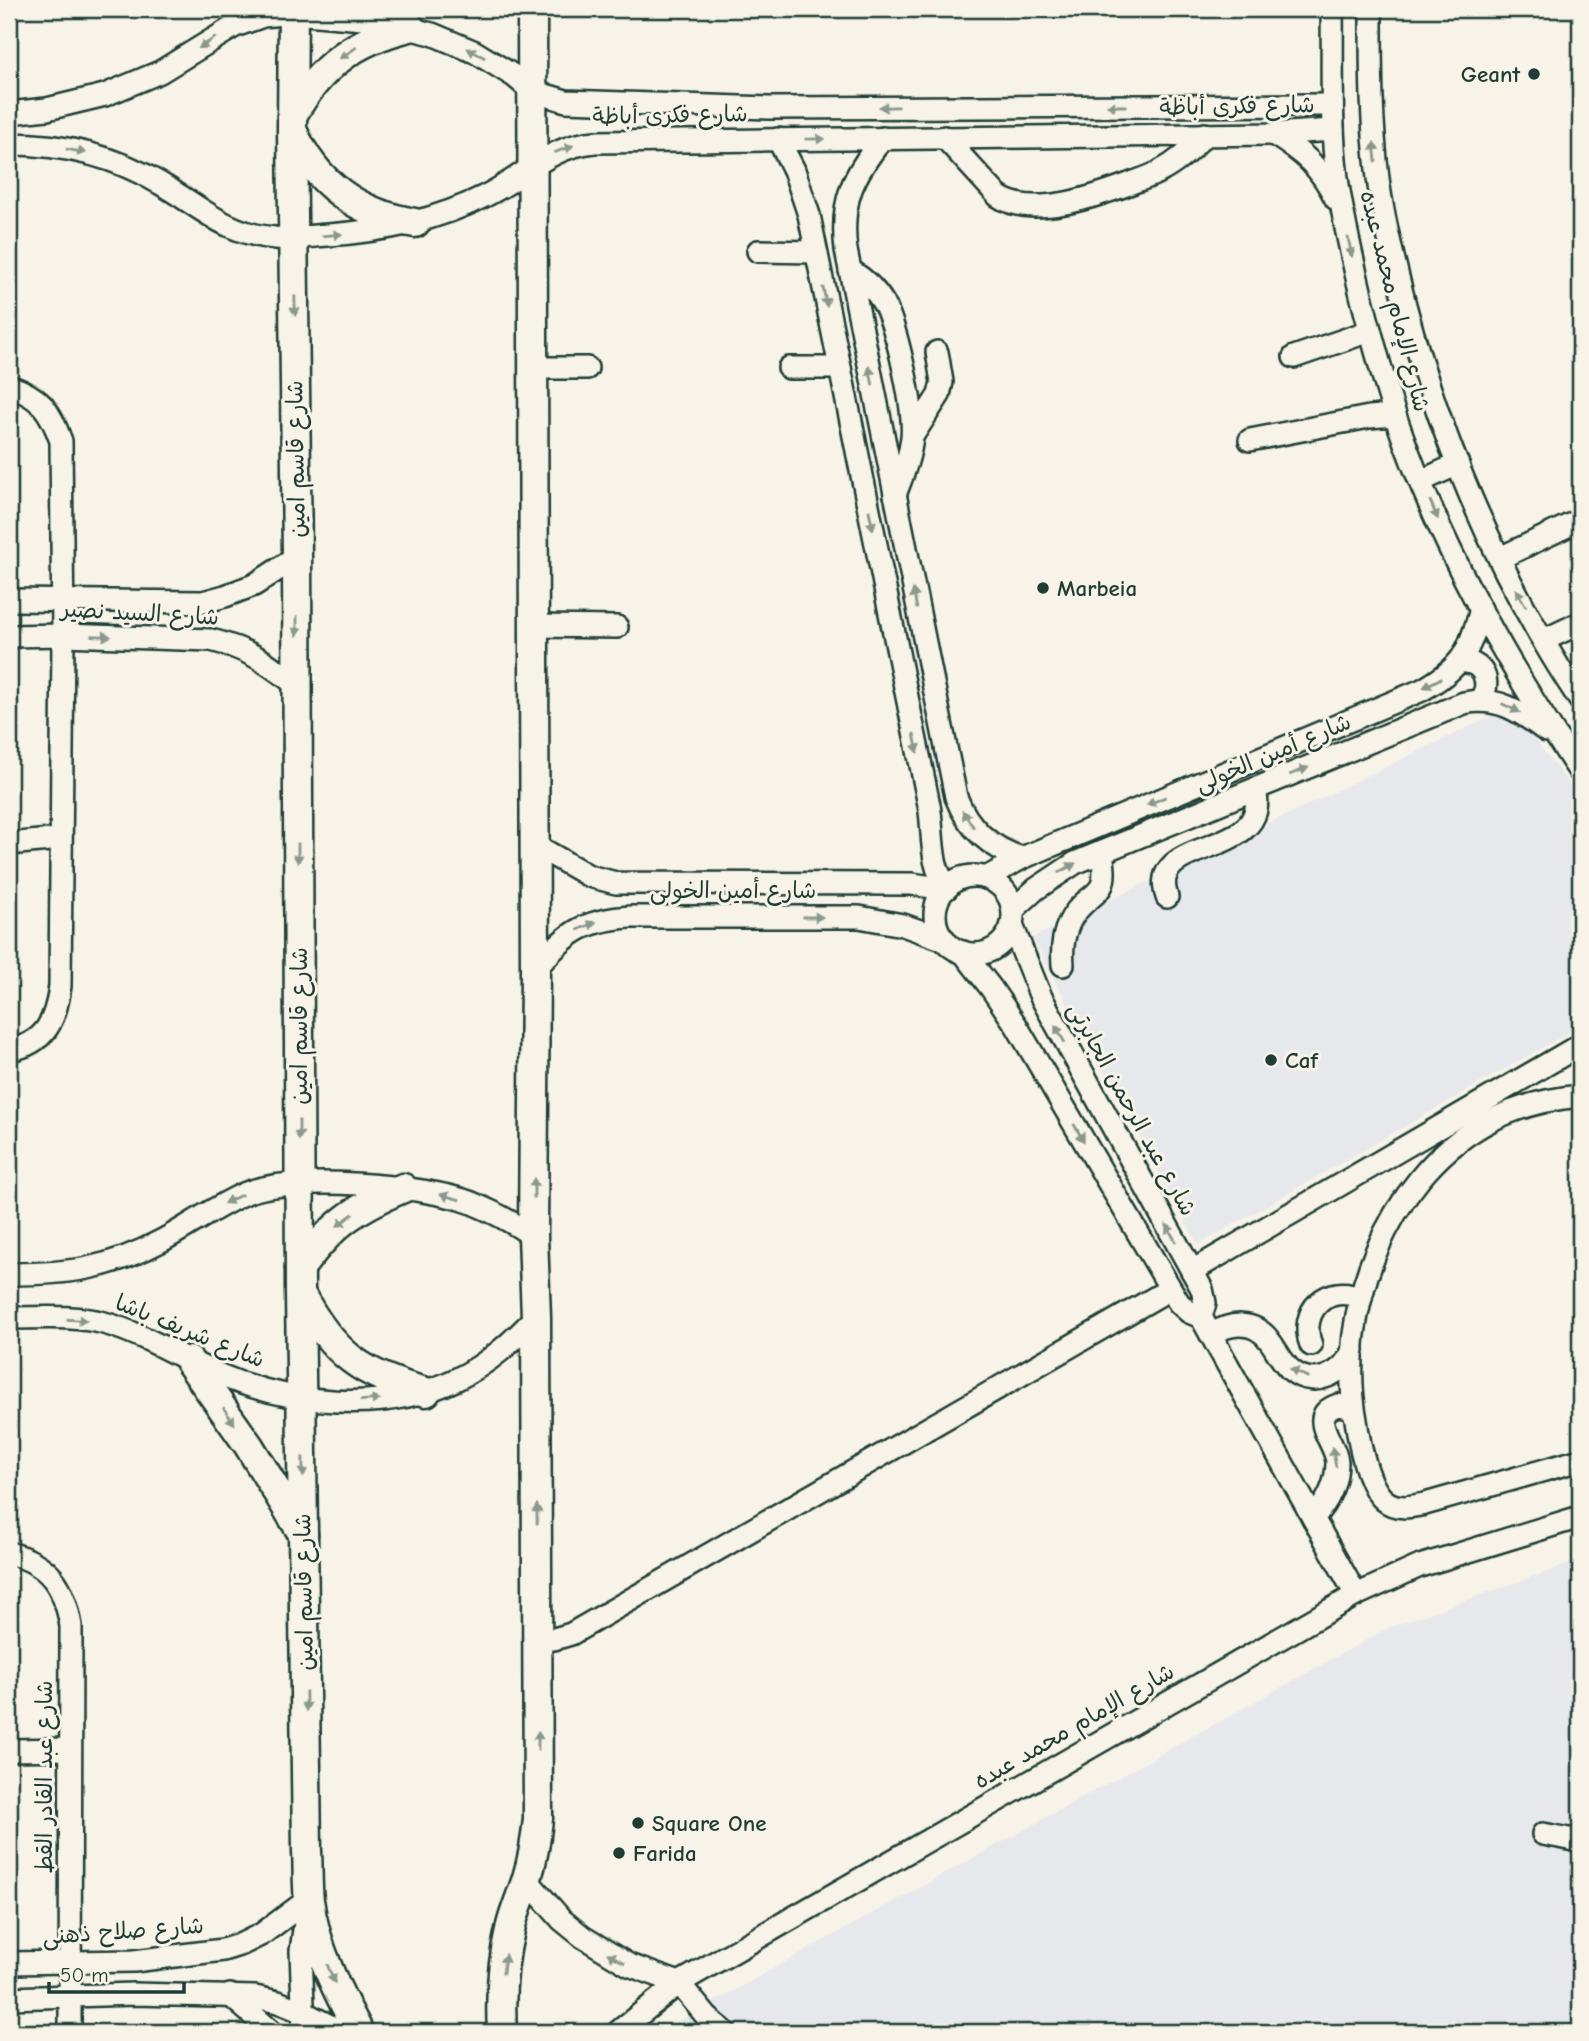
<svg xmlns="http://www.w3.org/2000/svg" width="1589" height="2041" viewBox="0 0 1589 2041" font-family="'Comic Neue','Playpen Sans Arabic',sans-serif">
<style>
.built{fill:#e6e8ec}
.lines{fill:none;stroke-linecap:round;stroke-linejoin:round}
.minor-casing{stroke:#1f3d34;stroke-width:26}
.major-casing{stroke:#1f3d34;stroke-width:33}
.minor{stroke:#f7f3e8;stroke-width:21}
.major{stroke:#f7f3e8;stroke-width:28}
.oneway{fill:#8b988e}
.poi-dot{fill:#1f3d34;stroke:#f7f3e8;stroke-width:2.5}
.labels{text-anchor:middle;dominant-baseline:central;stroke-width:6;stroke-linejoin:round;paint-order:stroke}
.poi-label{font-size:23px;font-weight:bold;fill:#1f3d34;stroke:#f7f3e8;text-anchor:start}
.street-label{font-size:23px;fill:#1f3d34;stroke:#f7f3e8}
</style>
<rect width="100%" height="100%" fill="#f7f3e8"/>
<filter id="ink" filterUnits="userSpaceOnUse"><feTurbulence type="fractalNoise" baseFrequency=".0143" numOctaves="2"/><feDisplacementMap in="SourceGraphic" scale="14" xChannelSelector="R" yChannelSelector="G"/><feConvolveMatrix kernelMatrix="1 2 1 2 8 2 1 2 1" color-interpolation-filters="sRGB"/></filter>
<g filter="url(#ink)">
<g class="built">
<polygon points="1510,707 1580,798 1580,1026 1198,1245 1032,938"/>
<polygon points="1580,1560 1580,2032 659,2032 1390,1627"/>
</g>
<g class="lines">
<g class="minor-casing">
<g id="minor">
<path d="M1332 9C1333 65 1330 122 1337 178 1343 220 1353 262 1363 303 1373 341 1383 378 1395 415 1438 542 1505 662 1580 772"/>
<path d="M1371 9C1371 66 1371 122 1378 178 1382 212 1390 245 1398 277 1434 426 1495 572 1580 700"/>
<polyline points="9,113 47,109 105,95 160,72 235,26 263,16 293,13 375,20 432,34 475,52 514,76 532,91 566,101 769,108 1332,105"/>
<path d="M1273 134C1304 153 1320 167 1336 199"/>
<path d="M944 137 998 196C1031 219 1094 197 1129 184 1139 180 1150 177 1159 172 1177 163 1192 149 1205 134"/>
<path d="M883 138C853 175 840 201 846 250L956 797C968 828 990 848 1022 858"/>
<path d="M778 139 794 170 809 215 929 805C934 831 929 868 948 887"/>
<path d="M9 144C62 144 115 156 161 184 201 207 226 234 275 238 292 239 310 236 328 235 383 231 436 221 487 195 525 176 550 146 595 142L1273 134 1333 130"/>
<polyline points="758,251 816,252"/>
<path d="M850 270C864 279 876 290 884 304 897 328 915 411 912 437 910 458 902 476 895 495"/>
<polyline points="1294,357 1370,331"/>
<polyline points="533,368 587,368"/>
<polyline points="789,368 840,368"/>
<path d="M9 386C41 397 50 410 61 441L63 635 60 986C56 1019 46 1044 9 1050"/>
<polyline points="913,435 939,395 942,382 937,352"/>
<polyline points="1250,440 1369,417 1395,415"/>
<polyline points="1421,481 1458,464"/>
<polyline points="1500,558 1580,520"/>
<polyline points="9,600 203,602 225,596 254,585 297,557"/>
<polyline points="534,626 617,627"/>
<path d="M9 636 63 635 211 640C251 650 266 662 298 686"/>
<polyline points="1544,640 1580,623"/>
<path d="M1460 662C1483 660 1493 683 1480 700"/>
<polyline points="9,844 60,839"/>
<polyline points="535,845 589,876 616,883 912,884 946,889"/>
<circle cx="974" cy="915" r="39"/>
<path d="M986 878 1022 858 1422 690C1462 667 1469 653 1481 609"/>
<path d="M1167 897C1145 834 1273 861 1255 789"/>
<path d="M1013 910 1036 889 1075 863 1464 703C1498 696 1520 711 1546 731"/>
<polyline points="1012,925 1041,997 1202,1289 1205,1303 1201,1317"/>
<polyline points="963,952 991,988 1016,1025 1179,1303 1189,1312 1201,1317 1356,1595"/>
<path d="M1063 965C1061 943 1065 921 1082 905 1089 898 1098 894 1102 885 1106 875 1103 862 1102 852"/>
<path d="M535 969C567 934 581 920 631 917H859L903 925 945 940"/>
<path d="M1580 1096C1547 1099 1513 1108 1484 1124 1386 1180 1336 1312 1356 1420 1359 1442 1367 1485 1384 1500 1396 1510 1410 1507 1425 1504L1580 1460"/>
<polyline points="1192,1271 1580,1045"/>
<path d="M9 1274C69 1274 109 1269 163 1240 191 1225 216 1206 246 1193 293 1174 424 1185 472 1203 494 1212 514 1223 533 1236"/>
<path d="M9 1318C39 1318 74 1315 104 1323 144 1334 177 1356 215 1373 287 1404 384 1415 457 1379 488 1364 512 1342 536 1317"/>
<path d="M1211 1335C1230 1322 1254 1320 1269 1340 1277 1350 1282 1363 1292 1371 1315 1389 1343 1374 1353 1350"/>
<path d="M1311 1345C1298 1311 1328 1282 1361 1298"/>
<path d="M1313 1518C1327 1503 1337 1484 1337 1462 1336 1442 1305 1416 1338 1405L1349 1407 1354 1412"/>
<path d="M9 1553C50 1564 64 1585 71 1626L70 2032"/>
<polyline points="537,1639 554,1639 571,1634 1170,1289"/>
<polyline points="9,1750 70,1749"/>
<polyline points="1543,1834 1580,1841"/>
<polyline points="527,1880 562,1920 583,1937 629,1965 679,1983 707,2017 725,2032"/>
<polyline points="9,1963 134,1961 223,1950 242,1944 262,1934 309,1899"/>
<polyline points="230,1995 272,2032"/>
<polyline points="9,1998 134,1994 255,1997 278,2002 303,2012 342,2032"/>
<polyline points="304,2032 301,1951 307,1908"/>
<polyline points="618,2032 679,1983 1356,1595 1420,1566 1580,1517"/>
</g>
</g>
<g class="major-casing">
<g id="major">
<path d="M293 9 292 129 297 557 300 1293 307 1851C308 1867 307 1884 309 1900 315 1947 337 1991 359 2032"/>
<path d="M292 116C320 66 355 40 410 27"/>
<path d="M293 132C316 184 359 214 415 223"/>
<path d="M300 1268C332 1225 353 1209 403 1188"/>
<path d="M301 1295C333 1354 362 1375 426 1392"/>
<polyline points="189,1361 249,1446 303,1534"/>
<path d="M502 2032C500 1998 502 1963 510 1930 514 1911 522 1895 527 1878 533 1859 536 1839 538 1819L536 1317 533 1236 535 969 532 9"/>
</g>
</g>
<use href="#minor" class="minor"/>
<use href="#major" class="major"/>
</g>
<defs><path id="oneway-solid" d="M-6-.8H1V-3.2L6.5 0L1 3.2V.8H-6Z" transform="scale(1.75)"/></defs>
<g class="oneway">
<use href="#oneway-solid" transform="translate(207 43) rotate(146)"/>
<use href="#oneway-solid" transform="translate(348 53) rotate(146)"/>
<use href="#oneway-solid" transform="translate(476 53) rotate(-152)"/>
<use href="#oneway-solid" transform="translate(1117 106) rotate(180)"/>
<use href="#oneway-solid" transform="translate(889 107) rotate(179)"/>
<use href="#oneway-solid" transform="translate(815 139) rotate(-1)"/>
<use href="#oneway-solid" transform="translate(564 149) rotate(-21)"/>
<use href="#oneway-solid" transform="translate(76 151) rotate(12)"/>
<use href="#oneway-solid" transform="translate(1375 152) rotate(-96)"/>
<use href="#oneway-solid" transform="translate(332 235) rotate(-5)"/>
<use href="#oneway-solid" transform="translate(1350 247) rotate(78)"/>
<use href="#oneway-solid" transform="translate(825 297) rotate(78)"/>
<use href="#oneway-solid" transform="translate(295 306) rotate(89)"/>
<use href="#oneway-solid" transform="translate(871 376) rotate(-101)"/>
<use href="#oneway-solid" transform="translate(1434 510) rotate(67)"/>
<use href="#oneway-solid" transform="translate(871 520) rotate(78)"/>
<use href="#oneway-solid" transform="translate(1521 598) rotate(-119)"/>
<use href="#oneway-solid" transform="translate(915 599) rotate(-101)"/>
<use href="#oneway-solid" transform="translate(297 626) rotate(90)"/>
<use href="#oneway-solid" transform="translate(101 636) rotate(2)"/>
<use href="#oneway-solid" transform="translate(1432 683) rotate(151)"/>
<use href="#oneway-solid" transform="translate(1511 708) rotate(26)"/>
<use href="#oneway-solid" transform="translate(916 743) rotate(78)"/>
<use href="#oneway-solid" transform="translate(1299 771) rotate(-22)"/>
<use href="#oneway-solid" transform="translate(1156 801) rotate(157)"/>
<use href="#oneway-solid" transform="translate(968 819) rotate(-124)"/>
<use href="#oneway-solid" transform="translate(298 853) rotate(90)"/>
<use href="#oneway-solid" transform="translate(1067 868) rotate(-29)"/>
<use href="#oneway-solid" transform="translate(813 917)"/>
<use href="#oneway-solid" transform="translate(587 926) rotate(-23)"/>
<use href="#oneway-solid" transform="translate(1060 1034) rotate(-119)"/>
<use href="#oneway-solid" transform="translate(299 1130) rotate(90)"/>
<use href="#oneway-solid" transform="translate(1079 1133) rotate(60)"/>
<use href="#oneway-solid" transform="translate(534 1188) rotate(-90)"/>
<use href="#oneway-solid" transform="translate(450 1197) rotate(-164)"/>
<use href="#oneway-solid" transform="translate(233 1199) rotate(154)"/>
<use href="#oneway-solid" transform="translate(345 1220) rotate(142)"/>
<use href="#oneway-solid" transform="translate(1171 1233) rotate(-119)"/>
<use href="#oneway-solid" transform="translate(77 1320) rotate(4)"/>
<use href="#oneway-solid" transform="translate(1299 1373) rotate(-154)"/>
<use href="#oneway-solid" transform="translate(370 1400) rotate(-3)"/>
<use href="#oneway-solid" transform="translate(229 1416) rotate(56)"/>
<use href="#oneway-solid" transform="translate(1334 1457) rotate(-101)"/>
<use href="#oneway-solid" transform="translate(303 1467) rotate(89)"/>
<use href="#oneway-solid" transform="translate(537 1514) rotate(-90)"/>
<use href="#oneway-solid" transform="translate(306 1701) rotate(89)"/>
<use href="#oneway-solid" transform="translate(538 1741) rotate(-90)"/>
<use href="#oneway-solid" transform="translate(616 1958) rotate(-151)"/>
<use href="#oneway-solid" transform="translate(504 1964) rotate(-83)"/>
<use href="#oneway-solid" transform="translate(331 1974) rotate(68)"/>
</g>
</g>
<g class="poi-dot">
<circle cx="1534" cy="74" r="7"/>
<circle cx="1043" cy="588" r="7"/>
<circle cx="1271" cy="1060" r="7"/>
<circle cx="638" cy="1823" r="7"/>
<circle cx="619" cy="1853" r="7"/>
</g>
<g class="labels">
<g class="poi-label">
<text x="1520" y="74" text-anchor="end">Geant</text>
<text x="1057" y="588">Marbeia</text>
<text x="1285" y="1060">Caf</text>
<text x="652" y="1823">Square One</text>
<text x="633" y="1853">Farida</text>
</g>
<g class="street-label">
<text transform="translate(1237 106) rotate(-1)">شارع فكرى أباظة</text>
<text transform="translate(670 115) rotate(-1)">شارع فكرى أباظة</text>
<text transform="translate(1395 301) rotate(76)">شارع الإمام محمد عبده</text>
<text transform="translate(296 459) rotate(-91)">شارع قاسم امين</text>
<text transform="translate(140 613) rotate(3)">شارع السيد نصير</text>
<text transform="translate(1273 753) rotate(-23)">شارع أمين الخولى</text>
<text x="733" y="890">شارع أمين الخولى</text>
<text transform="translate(299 1026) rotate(-90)">شارع قاسم امين</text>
<text transform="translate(1132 1109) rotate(61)">شارع عبد الرحمن الجابرتى</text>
<text transform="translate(190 1331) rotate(22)">شارع شريف باشا</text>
<text transform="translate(304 1592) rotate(-91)">شارع قاسم امين</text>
<text transform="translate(1074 1726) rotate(-30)">شارع الإمام محمد عبده</text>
<text transform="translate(44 1777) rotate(-90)">شارع عبد القادر القط</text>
<text transform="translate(123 1931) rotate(-4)">شارع صلاح ذهنى</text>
</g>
</g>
<rect width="1589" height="2041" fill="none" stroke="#f7f3e8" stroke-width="35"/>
<rect x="18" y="18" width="1554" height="2006" fill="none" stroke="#1f3d34" stroke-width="2.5" filter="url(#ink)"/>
<path d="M49 1982v10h135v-10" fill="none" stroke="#1f3d34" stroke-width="3.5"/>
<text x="60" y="1982" font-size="21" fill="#1f3d34" stroke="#f7f3e8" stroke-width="5" paint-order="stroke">50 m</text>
</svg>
